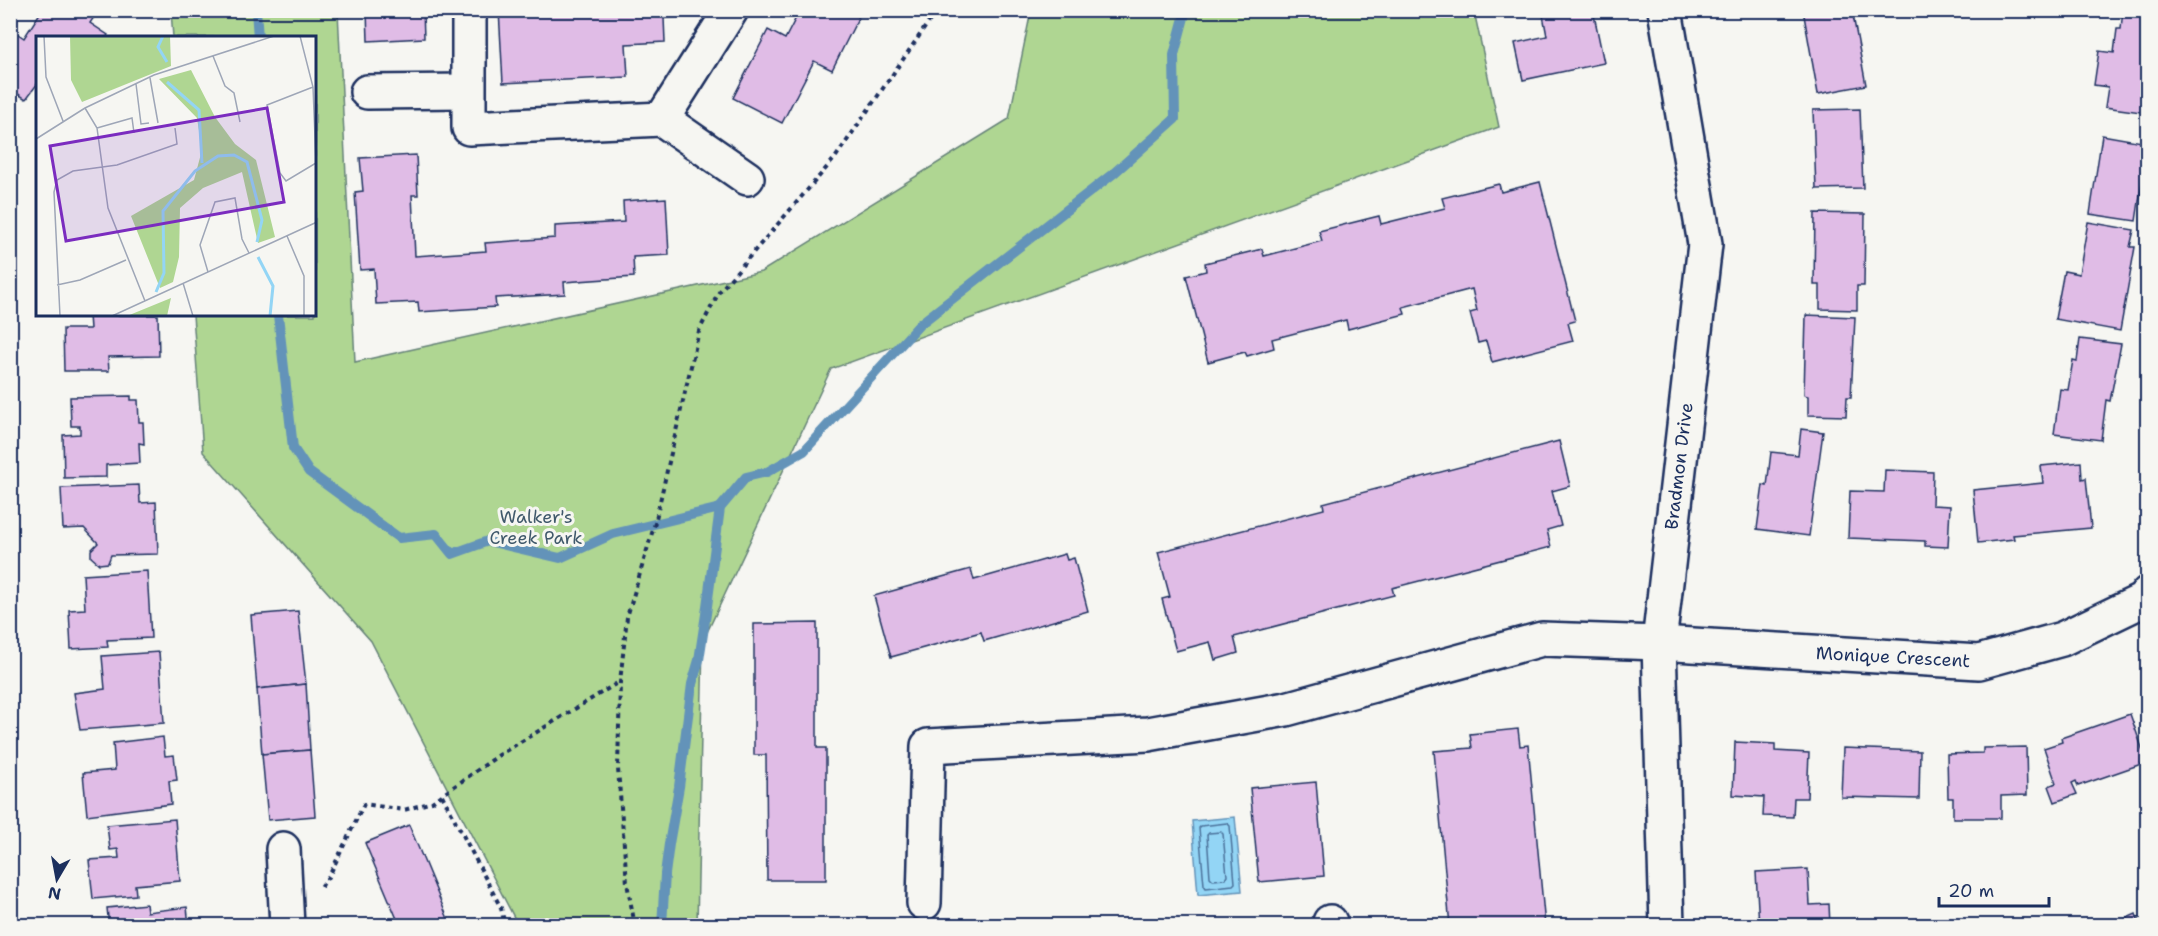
<svg xmlns="http://www.w3.org/2000/svg" width="2158" height="936" viewBox="0 0 2158 936" font-family="'Shantell Sans',sans-serif">
<style>
.green{fill:#afd692;stroke:#658278;stroke-width:1.5}
.water{fill:#93d5f5;stroke:#6393b9;stroke-width:1.5}
.lines{fill:none;stroke-linecap:round;stroke-linejoin:round}
.shore{stroke:#4b719a;stroke-width:1.5}
.stream{stroke:#6393b9;stroke-width:10}
.building{fill:#e0bce6;stroke:#1b2f5e;stroke-width:1.5}
.minor-casing{stroke:#1b2f5e;stroke-width:38}
.path{stroke:#1b2f5e;stroke-width:4;stroke-dasharray:4.5 4.5;stroke-linecap:butt}
.minor{stroke:#f6f6f2;stroke-width:33}
.labels{text-anchor:middle;dominant-baseline:central;stroke-width:6;stroke-linejoin:round;paint-order:stroke}
.street-label{font-size:18px;fill:#1b2f5e;stroke:#f6f6f2}
.park-label{font-size:18px;fill:#40596b;stroke:#f6f6f2}
.inset-river{fill:none;stroke:#93d5f5;stroke-width:3}
.inset-road{fill:none;stroke:#9ea6b7;stroke-width:1.5}
.view{fill:#7b2cbf;fill-opacity:0.15;stroke:#7b2cbf;stroke-width:3}
.inset-edge{fill:none;stroke:#1b2f5e;stroke-width:3}
</style>
<rect width="100%" height="100%" fill="#f6f6f2"/>
<filter id="ink" filterUnits="userSpaceOnUse"><feTurbulence type="fractalNoise" baseFrequency=".0167" numOctaves="2"/><feDisplacementMap in="SourceGraphic" scale="12" xChannelSelector="R" yChannelSelector="G"/><feConvolveMatrix kernelMatrix="1 2 1 2 8 2 1 2 1" color-interpolation-filters="sRGB"/></filter>
<g filter="url(#ink)">
<polygon class="green" points="171,11 338,11 355,362 761,272 1009,119 1031,11 1474,11 1499,127 831,369 703,641 697,925 518,925 371,641 203,452 193,315 315,315 315,38 173,37"/>
<polygon class="water" points="1235,817 1242,891 1198,895 1192,821"/>
<g class="lines">
<g class="shore">
<polygon points="1227,823 1230,826 1235,883 1233,885 1206,888 1204,885 1199,828 1201,826"/>
<polygon points="1221,832 1223,834 1227,876 1225,879 1213,880 1210,877 1207,835 1209,833"/>
</g>
<g class="stream">
<polyline points="256,10 258,38"/>
<polyline points="278,315 293,448 309,472 399,538 436,534 452,554 488,541 560,558 613,534 720,508"/>
<polyline points="662,926 665,874 669,844 679,787 692,684 699,660 706,614 720,508 746,477 767,472 804,451 920,324 1114,173 1175,119 1174,55 1186,10"/>
</g>
</g>
<g class="building">
<polygon points="42,10 85,10 94,17 90,23 108,35 106,38 38,38 38,83 26,99 10,89 10,39 15,32 24,38"/>
<polygon points="367,10 423,10 424,38 368,41"/>
<polygon points="499,10 704,10 704,16 664,18 665,42 626,44 628,77 503,83"/>
<polygon points="800,10 862,10 832,70 814,61 782,123 733,98 768,30 785,39"/>
<polygon points="1542,10 1593,10 1604,63 1523,80 1515,43 1547,36"/>
<polygon points="1803,10 1852,10 1866,85 1818,94"/>
<polygon points="2123,10 2148,13 2148,113 2105,107 2108,87 2094,85 2099,51 2114,53 2117,29 2121,29"/>
<polygon points="1860,109 1863,188 1816,189 1813,110"/>
<polygon points="2102,135 2148,143 2136,221 2090,214"/>
<polygon points="416,155 418,195 412,195 415,256 486,251 485,243 555,238 555,226 624,222 623,201 666,198 669,255 633,257 634,277 564,282 565,294 495,298 496,307 419,312 418,302 376,304 374,269 360,270 355,192 363,191 360,158"/>
<polygon points="1540,182 1575,321 1568,323 1573,341 1492,362 1486,341 1478,343 1470,313 1477,311 1472,289 1403,307 1405,314 1348,329 1346,320 1272,339 1274,348 1247,356 1245,352 1208,362 1186,276 1206,271 1205,263 1262,249 1264,256 1322,241 1319,231 1379,216 1381,224 1445,208 1442,198 1499,184 1501,192"/>
<polygon points="1815,213 1865,214 1864,286 1857,286 1857,310 1820,309 1820,285 1814,285"/>
<polygon points="2088,222 2134,230 2130,247 2135,247 2120,331 2055,319 2064,271 2079,274"/>
<polygon points="89,315 158,315 159,356 108,357 109,371 64,371 63,329 90,329"/>
<polygon points="1806,315 1855,317 1851,397 1847,397 1846,416 1808,415 1808,396 1804,395"/>
<polygon points="2080,339 2121,344 2110,401 2106,400 2101,440 2054,434 2060,389 2068,390 2073,360 2077,361"/>
<polygon points="131,396 131,400 138,400 139,422 143,422 144,444 139,443 140,463 106,465 106,477 64,478 63,435 80,434 80,426 71,426 70,397"/>
<polygon points="1801,429 1823,432 1809,536 1757,529 1763,485 1767,486 1771,452 1798,455"/>
<polygon points="1559,441 1570,486 1552,491 1561,526 1547,530 1551,547 1392,588 1394,595 1234,637 1238,653 1215,660 1210,642 1176,651 1162,599 1170,597 1158,552 1324,509 1323,503"/>
<polygon points="2081,462 2082,479 2086,478 2091,528 2013,535 2014,539 1978,543 1973,490 2043,483 2041,466"/>
<polygon points="1885,470 1933,472 1932,505 1950,506 1948,547 1925,546 1925,541 1848,538 1850,491 1884,492"/>
<polygon points="139,485 140,503 156,502 158,554 111,555 108,563 99,564 91,557 91,550 98,543 84,528 63,529 61,488"/>
<polygon points="1065,554 1067,560 1074,558 1088,611 984,641 981,632 891,657 874,596 971,569 974,580"/>
<polygon points="147,571 151,638 107,640 108,647 71,649 69,610 85,609 83,575"/>
<polygon points="298,611 306,684 257,689 251,615"/>
<polygon points="817,623 817,748 826,748 826,880 767,880 766,755 754,755 754,624"/>
<polygon points="159,652 164,723 80,730 74,693 105,689 102,656"/>
<polygon points="306,684 310,750 262,754 257,689"/>
<polygon points="2130,714 2147,762 2078,786 2076,781 2072,783 2077,794 2055,802 2049,786 2056,783 2044,748 2062,742 2061,738"/>
<polygon points="1518,729 1520,746 1528,745 1545,926 1450,926 1434,751 1472,748 1470,734"/>
<polygon points="163,737 165,756 174,755 177,780 169,781 171,804 87,815 83,773 115,770 113,743"/>
<polygon points="1735,742 1775,744 1775,751 1809,753 1807,798 1794,798 1793,817 1763,816 1764,797 1733,795"/>
<polygon points="2026,747 2027,795 2001,796 2001,818 1953,818 1953,798 1948,798 1947,754 1983,753 1983,748"/>
<polygon points="1843,748 1920,751 1919,799 1841,797"/>
<polygon points="310,750 315,816 268,820 262,754"/>
<polygon points="1316,782 1324,876 1259,882 1250,788"/>
<polygon points="175,819 180,881 135,885 136,895 93,899 89,860 119,858 118,849 110,850 107,825"/>
<polygon points="409,825 451,926 400,926 365,843"/>
<polygon points="1808,869 1810,905 1829,904 1830,926 1759,926 1756,872"/>
<polygon points="146,904 147,912 187,907 189,926 109,926 107,908"/>
<polygon points="2136,914 2140,926 2109,926"/>
</g>
<g class="lines">
<g class="minor-casing">
<g id="minor">
<polyline points="469,10 469,128 662,119 731,10"/>
<polyline points="1665,10 1705,244 1659,643 1667,926"/>
<polyline points="367,92 468,91"/>
<polyline points="662,119 747,178"/>
<polyline points="283,849 287,926"/>
<polyline points="924,903 928,746 1148,734 1286,709 1542,639 1659,643 1979,662 2062,639 2143,600 2148,593"/>
<polyline points="1330,926 1330,922"/>
</g>
</g>
<g class="path">
<polyline points="442,795 501,908 505,926"/>
<polyline points="321,887 330,874 364,804 404,810 432,802 499,755 619,682"/>
<polyline points="635,926 627,883 618,769 620,682 627,617 655,523 699,331 719,292 835,158 937,10"/>
</g>
<use href="#minor" class="minor"/>
</g>
</g>
<g class="labels">
<g class="street-label">
<text transform="translate(1679 466) rotate(-83)">Bradmon Drive</text>
<text transform="translate(1893 657) rotate(3)">Monique Crescent</text>
</g>
<g class="park-label">
<text x="536" y="517">Walker's<tspan x="536" dy="21">Creek Park</tspan></text>
</g>
</g>
<g transform="translate(36 36)">
<rect width="280" height="280" fill="#f6f6f2"/>
<path d="M34 0H134L135 30 46 66 35 44ZM155 34 179 81 199 108 220 124 239 201 222 207 206 136 167 152 144 172 143 221 137 246 124 252 95 180 158 144 166 114 161 82 123 43ZM135 262 131 280H91Z" fill="#afd692"/>
<path class="inset-river" d="M127 0 122 11 131 26M131 46 163 74 166 127M222 221 237 250 234 280M120 256 128 237 127 175 159 135 182 120 198 119 211 126 226 184 221 206"/>
<path class="inset-road" d="M8 0 10 41 27 85M264 0 277 51 280 127 250 145 244 137 231 69 277 51M177 20 189 50 198 57 204 86M114 42 122 87M100 48 105 88 113 87M49 72 61 92 72 172 109 265M61 92 96 82 98 97M0 103 49 72 118 39 238 0M251 200 268 240V280M172 236 164 209 179 166 199 162 206 203 213 217M147 247 157 280M21 249 44 244 90 224M24 280 18 156 21 144 37 135 81 129 141 108 139 92M76 280 281 186"/>
<path class="view" d="M231 72 248 166 30 205 14 110Z"/>
<rect width="280" height="280" class="inset-edge"/>
</g>
<rect width="2158" height="936" fill="none" stroke="#f6f6f2" stroke-width="36"/>
<rect x="18" y="18" width="2122" height="900" fill="none" stroke="#1b2f5e" stroke-width="2" filter="url(#ink)"/>
<g transform="translate(57 879) rotate(190)" stroke="#f6f6f2" stroke-width="4.5" paint-order="stroke">
<path d="M0-4.5L10 22L0 15L-10 22Z" fill="#1b2f5e"/>
<text y="-9" font-size="16" font-weight="bold" text-anchor="middle" fill="#1b2f5e">N</text>
</g>
<path d="M1939 897v9h110v-9" fill="none" stroke="#1b2f5e" stroke-width="3"/>
<text x="1948" y="897" font-size="18" fill="#1b2f5e" stroke="#f6f6f2" stroke-width="4.5" paint-order="stroke">20 m</text>
</svg>
